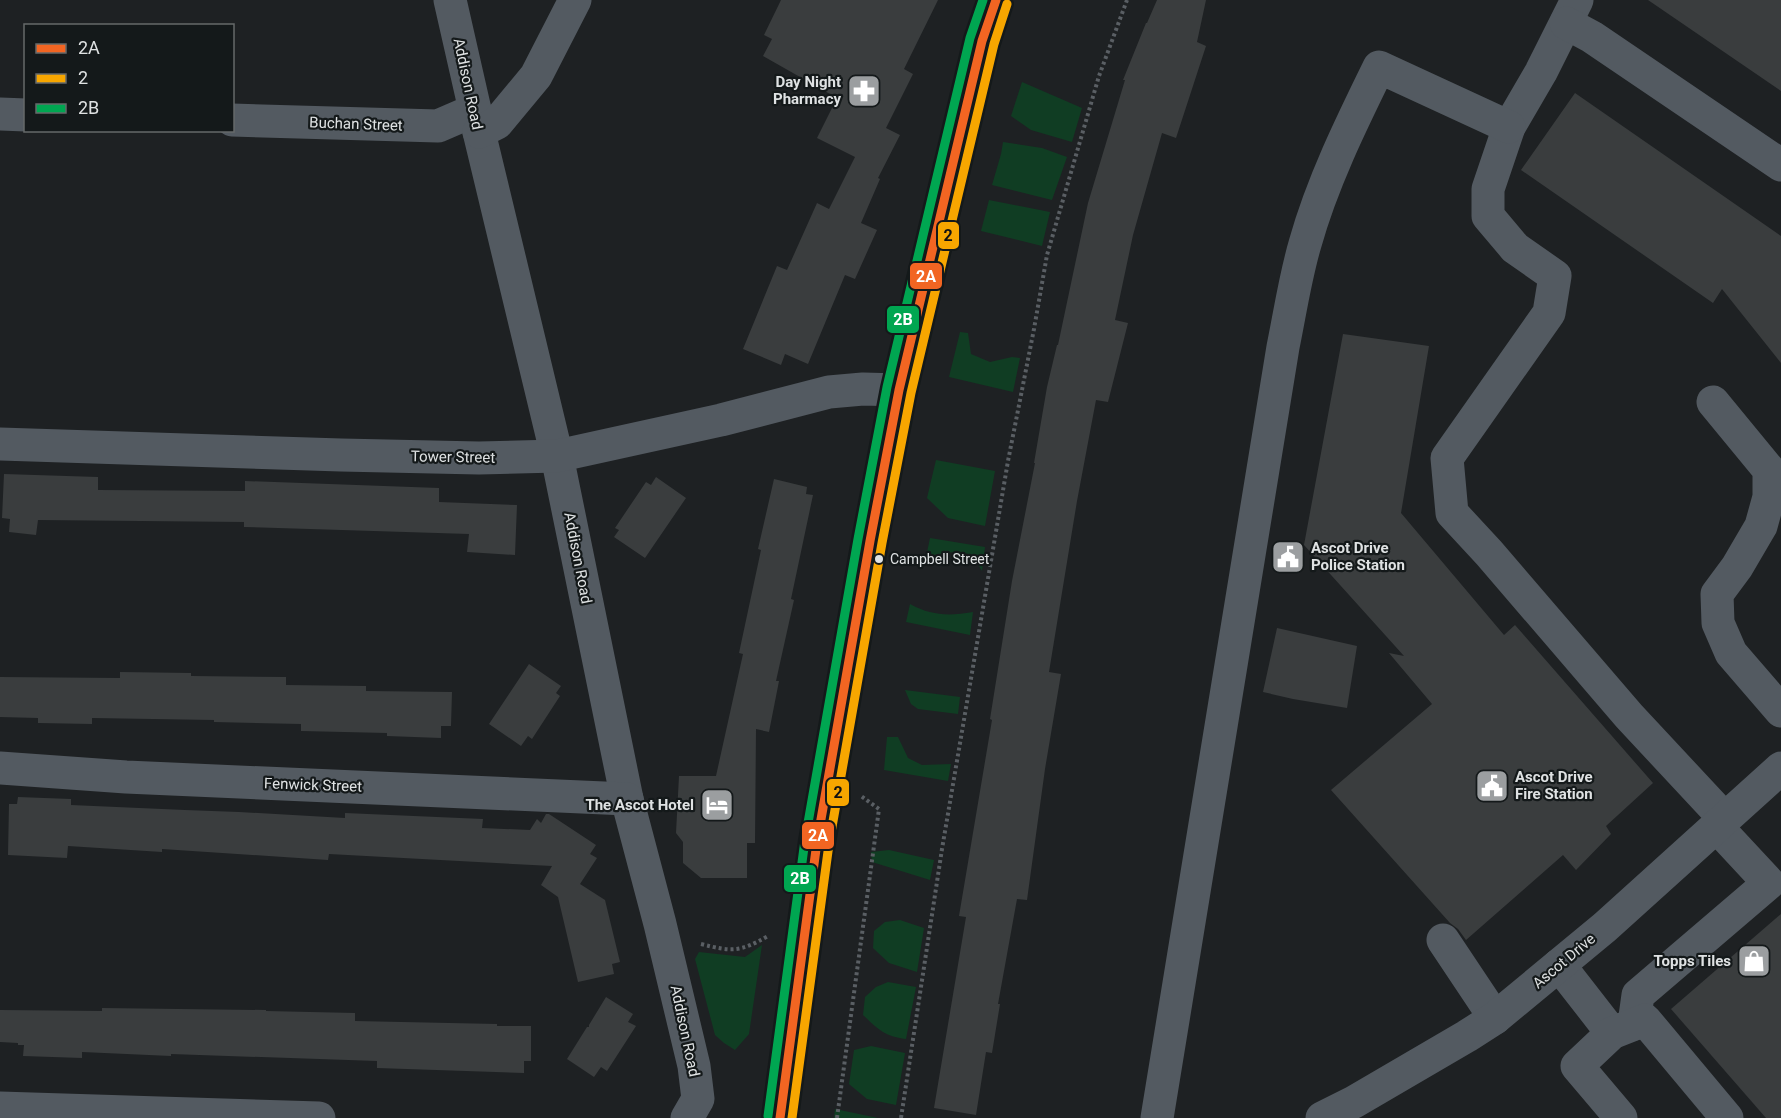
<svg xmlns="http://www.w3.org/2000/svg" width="1781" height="1118" viewBox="0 0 1781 1118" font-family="Roboto,sans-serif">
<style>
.green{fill:#103d23}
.building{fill:#3a3d3e}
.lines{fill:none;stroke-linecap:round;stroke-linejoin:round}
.path{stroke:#5a5f64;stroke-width:4;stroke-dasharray:3 3;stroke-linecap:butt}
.minor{stroke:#535a61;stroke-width:33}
.major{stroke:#535b63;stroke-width:33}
.bus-1-casing{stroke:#14191a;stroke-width:14}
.bus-2-casing{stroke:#14191a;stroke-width:14}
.bus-3-casing{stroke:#14191a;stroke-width:14}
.bus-1{stroke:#f26522;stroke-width:9}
.bus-2{stroke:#f7a600;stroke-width:9}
.bus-3{stroke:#00a651;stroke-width:9}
.bus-dot{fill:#dfe2e3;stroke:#14191a;stroke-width:2}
.labels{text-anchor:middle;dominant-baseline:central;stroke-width:4.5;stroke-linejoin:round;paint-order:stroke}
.bus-label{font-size:14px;fill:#dfe2e3;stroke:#14191a;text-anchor:start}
.poi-label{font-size:15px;font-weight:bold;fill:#dfe2e3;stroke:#14191a;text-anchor:end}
.street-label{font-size:15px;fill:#dfe2e3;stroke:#14191a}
.line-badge{stroke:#14191a;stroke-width:2}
.badge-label{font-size:16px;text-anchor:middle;font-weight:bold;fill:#fff}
.pale-badge-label{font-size:16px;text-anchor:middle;font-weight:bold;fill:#111}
</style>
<rect width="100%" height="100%" fill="#1e2123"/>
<g class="green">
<polygon points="1022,82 1082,108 1072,142 1031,130 1011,116"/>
<polygon points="1003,142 1042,148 1067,157 1052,200 992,185 1001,154"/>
<polygon points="989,200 1050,212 1042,246 981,231"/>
<polygon points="960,332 968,333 971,354 990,362 1012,357 1020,358 1013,392 949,377"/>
<polygon points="936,460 995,471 985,526 948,518 927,498"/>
<path d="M930 538 985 547 982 571C980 568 977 561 974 558 962 547 940 554 926 557Z"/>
<path d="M910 604C932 616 949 616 973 612L970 635 906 622Z"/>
<polygon points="905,690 960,697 958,714 918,709 911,704"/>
<polygon points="887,737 898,737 908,758 922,765 951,764 948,781 884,770"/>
<polygon points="889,850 934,860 930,880 872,862 871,852"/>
<polygon points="900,920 924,928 917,972 889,963 873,948 874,931 885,922"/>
<polygon points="762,945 749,1034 735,1050 724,1043 715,1035 695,959 699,952 745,957"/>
<path d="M888 982 916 987 906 1039C884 1036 879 1030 863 1015L865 997 876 987Z"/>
<polygon points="871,1046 905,1053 896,1105 867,1099 849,1084 854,1050"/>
<polygon points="835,1109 878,1118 834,1118"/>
</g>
<g class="building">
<polygon points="781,0 938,0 904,69 913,74 886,128 900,135 878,178 880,179 861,223 877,230 855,279 845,275 808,364 785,354 781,365 743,349 777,266 787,270 817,203 829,209 855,157 817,138 837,98 763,56 772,39 764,35"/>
<polygon points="1157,0 1206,0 1197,42 1206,46 1176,138 1162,133 1133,235 1115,320 1128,323 1108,402 1096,400 1077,501 1049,672 1061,674 1045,769 1027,900 1017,899 998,1004 1000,1004 992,1053 986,1052 976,1115 934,1108 966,917 959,916 992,720 990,719 1012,581 1035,463 1034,463 1047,387 1057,345 1058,345 1088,203 1125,80 1123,80 1146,23 1147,23"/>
<polygon points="1648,0 1781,0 1781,91"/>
<polygon points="1575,93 1781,236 1781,363 1722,289 1713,303 1521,170"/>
<polygon points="1343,334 1429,346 1401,513 1504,635 1515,625 1653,783 1606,826 1611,834 1576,870 1563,855 1466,940 1458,929 1450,923 1331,790 1432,704 1389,653 1404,656 1304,545"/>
<polygon points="4,474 98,477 98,490 245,491 245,481 439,488 439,502 517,505 515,555 467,552 469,534 244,527 244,522 38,520 36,535 9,532 10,519 2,518"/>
<polygon points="656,477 686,498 645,558 614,537 619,530 615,528 646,482 651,485"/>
<polygon points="774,479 807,487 806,494 813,495 791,599 794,600 776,681 779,681 769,732 756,729 755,843 747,843 747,878 701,878 683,863 683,842 676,833 679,776 716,776 743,654 739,653 761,550 758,549"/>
<polygon points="1277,628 1357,646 1347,708 1293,699 1263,692"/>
<polygon points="529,664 561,686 556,693 560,696 532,739 528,736 521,746 489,724"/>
<polygon points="120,672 191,673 191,676 286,677 286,685 366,686 366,691 452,692 451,726 441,726 441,738 387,736 387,733 301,731 301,724 214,722 214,720 92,718 92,724 38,723 38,718 0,717 0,677 120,678"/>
<polygon points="18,797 71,799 71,805 185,810 239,812 345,818 345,813 483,819 482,828 530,830 537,819 541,823 546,814 549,814 596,845 590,854 597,858 580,884 605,900 620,962 612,964 614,974 578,982 558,897 541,885 552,866 329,854 328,860 162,849 162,852 68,846 67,858 8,855 9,804 17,804"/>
<polygon points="1781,914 1781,1118 1766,1118 1671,1009"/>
<polygon points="606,997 633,1014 628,1022 636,1026 607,1071 601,1067 594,1077 567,1059 587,1027 589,1027 589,1025"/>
<polygon points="102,1008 266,1010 266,1011 355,1013 355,1021 497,1024 497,1026 531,1026 531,1061 524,1061 524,1073 377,1068 377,1061 171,1054 171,1056 82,1052 82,1058 23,1056 24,1045 18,1045 18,1043 0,1042 0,1010 102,1011"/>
</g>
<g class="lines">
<g class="path">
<path d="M701 944C732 952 740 952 768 936"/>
<polyline points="837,1118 879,809 861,796"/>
<polyline points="901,1118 942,849 1008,461 1034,329 1047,255 1099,76 1127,0"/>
</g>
<g class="minor">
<polyline points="450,0 475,110 479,132 557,456 627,799 660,924 694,1066 698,1099 687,1118"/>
<polyline points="1577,0 1541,72 1509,127 1488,189 1488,216 1515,248 1555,276 1549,313 1447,458 1452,513 1489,553 1629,716 1725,819"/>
<polyline points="1566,23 1592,37 1781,165"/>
<polyline points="0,114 26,115"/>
<polyline points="232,120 438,126 475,110"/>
<polyline points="479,132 497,123 536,76 575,0"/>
<polyline points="1713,402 1769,470 1769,497 1761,526 1737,567 1717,594 1718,623 1731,653 1781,711"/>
<polyline points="0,444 341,455 479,458 557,456 721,420 829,392 863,389 899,390"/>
<polyline points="0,768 126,777 627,799"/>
<polyline points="1443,940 1495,1018"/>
<polyline points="1559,965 1612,1033"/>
<polyline points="1634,1024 1638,995 1769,883 1716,826"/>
<polyline points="0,1108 319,1118"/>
<path d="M1157 1118 1283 347C1290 313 1295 278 1305 244 1322 183 1351 124 1379 67L1509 127"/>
<polyline points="1322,1118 1354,1102 1467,1036 1495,1018 1605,927 1781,768"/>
<polyline points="1621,1118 1577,1066 1612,1033 1645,1020 1727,1118"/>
</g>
<polyline class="major" points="780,1118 817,842 870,541 899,390 982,41 996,0"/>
<g class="bus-1-casing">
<polyline id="bus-1" points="780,1118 817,842 870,541 899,390 982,41 996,0"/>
</g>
<g class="bus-2-casing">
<polyline id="bus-2" points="792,1118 829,844 882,543 911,393 994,44 1007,4"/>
</g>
<g class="bus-3-casing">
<polyline id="bus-3" points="768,1116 805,840 858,539 887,387 970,38 983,0"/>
</g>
<use href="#bus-1" class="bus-1"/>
<use href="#bus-2" class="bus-2"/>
<use href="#bus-3" class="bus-3"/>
</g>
<defs>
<g id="pharmacy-square" transform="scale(1.725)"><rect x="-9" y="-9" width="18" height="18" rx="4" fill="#9b9ea0" stroke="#14191a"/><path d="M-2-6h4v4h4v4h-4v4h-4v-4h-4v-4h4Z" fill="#fff"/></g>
<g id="civic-square" transform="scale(1.725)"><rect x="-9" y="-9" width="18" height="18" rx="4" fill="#9b9ea0" stroke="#14191a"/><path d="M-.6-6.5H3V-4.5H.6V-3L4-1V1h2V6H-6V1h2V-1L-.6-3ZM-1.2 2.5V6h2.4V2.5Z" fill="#fff"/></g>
<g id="hotel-square" transform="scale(1.725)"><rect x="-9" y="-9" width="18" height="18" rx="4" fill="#9b9ea0" stroke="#14191a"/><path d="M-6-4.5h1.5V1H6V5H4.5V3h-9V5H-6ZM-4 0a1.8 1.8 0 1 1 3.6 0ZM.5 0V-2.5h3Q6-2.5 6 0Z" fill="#fff"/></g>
<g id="shop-square" transform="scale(1.725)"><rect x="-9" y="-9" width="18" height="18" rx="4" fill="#9b9ea0" stroke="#14191a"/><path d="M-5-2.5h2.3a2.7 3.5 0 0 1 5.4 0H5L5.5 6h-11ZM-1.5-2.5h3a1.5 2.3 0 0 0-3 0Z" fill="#fff"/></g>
</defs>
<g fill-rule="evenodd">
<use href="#pharmacy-square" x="864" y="91"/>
<use href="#civic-square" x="1288" y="557"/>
<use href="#civic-square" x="1492" y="786"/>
<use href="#hotel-square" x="717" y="805"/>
<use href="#shop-square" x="1754" y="961"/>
</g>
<circle class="bus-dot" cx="879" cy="559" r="5"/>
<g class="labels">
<g class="bus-label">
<text x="890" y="559">Campbell Street</text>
</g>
<g class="poi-label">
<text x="841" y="82">Day Night<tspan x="841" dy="17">Pharmacy</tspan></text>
<text x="1311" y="548" text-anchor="start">Ascot Drive<tspan x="1311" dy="17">Police Station</tspan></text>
<text x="1515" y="777" text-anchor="start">Ascot Drive<tspan x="1515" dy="17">Fire Station</tspan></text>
<text x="694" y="805">The Ascot Hotel</text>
<text x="1731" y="961">Topps Tiles</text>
</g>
<g class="street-label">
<text transform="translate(468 84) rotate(78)">Addison Road</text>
<text transform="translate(356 124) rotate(2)">Buchan Street</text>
<text transform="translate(453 457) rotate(1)">Tower Street</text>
<text transform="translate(578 558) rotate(79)">Addison Road</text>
<text transform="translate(313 785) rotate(2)">Fenwick Street</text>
<text transform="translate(1564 961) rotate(-40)">Ascot Drive</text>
<text transform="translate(685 1031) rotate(78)">Addison Road</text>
</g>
</g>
<g class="line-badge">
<rect x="937" y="221" width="23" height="29" rx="6" fill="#f7a600"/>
<rect x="909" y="262" width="34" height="28" rx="6" fill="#f26522"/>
<rect x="886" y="305" width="34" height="29" rx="6" fill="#00a651"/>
<rect x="826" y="778" width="24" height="29" rx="6" fill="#f7a600"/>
<rect x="801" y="821" width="34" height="29" rx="6" fill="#f26522"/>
<rect x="783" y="864" width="34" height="29" rx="6" fill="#00a651"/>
</g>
<g class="badge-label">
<text x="926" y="282">2A</text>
<text x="903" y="325">2B</text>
<text x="818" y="841">2A</text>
<text x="800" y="884">2B</text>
</g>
<g class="pale-badge-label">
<text x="948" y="241">2</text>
<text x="838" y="798">2</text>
</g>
<rect x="24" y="24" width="210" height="108" fill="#14191a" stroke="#65696a" stroke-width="1.5"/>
<rect x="36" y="44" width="30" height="9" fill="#f26522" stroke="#65696a" stroke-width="1.5"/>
<text x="78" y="54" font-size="18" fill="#dfe2e3">2A</text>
<rect x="36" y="74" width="30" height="9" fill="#f7a600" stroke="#65696a" stroke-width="1.5"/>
<text x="78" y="84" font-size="18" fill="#dfe2e3">2</text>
<rect x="36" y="104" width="30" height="9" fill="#00a651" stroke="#65696a" stroke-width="1.5"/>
<text x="78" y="114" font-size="18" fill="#dfe2e3">2B</text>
</svg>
